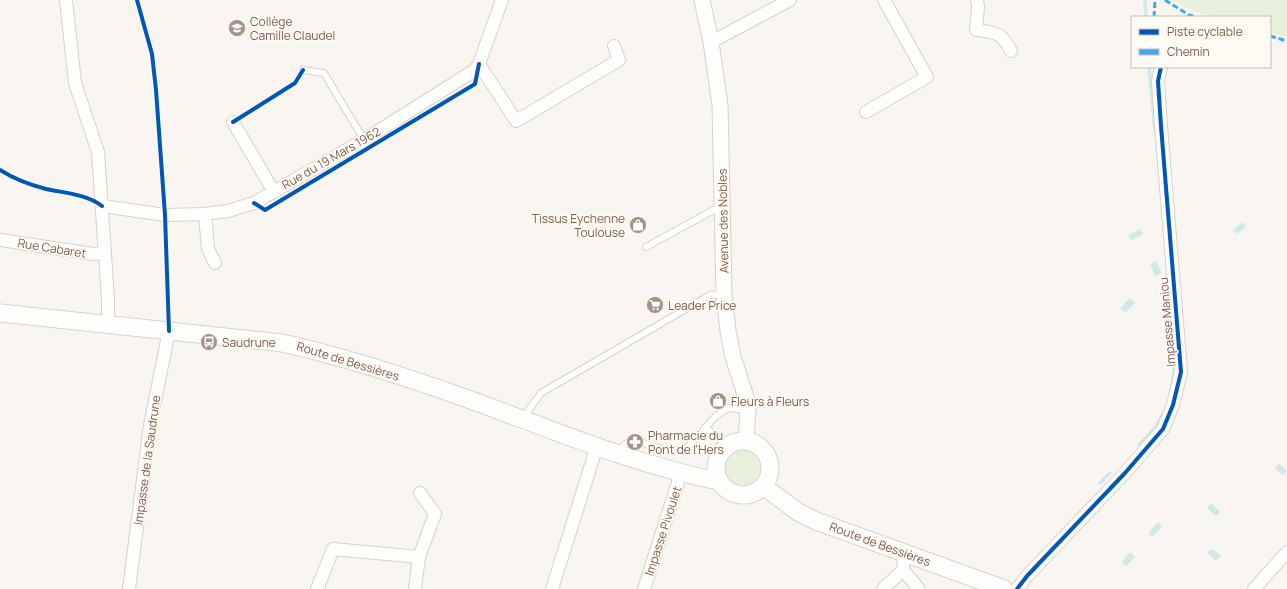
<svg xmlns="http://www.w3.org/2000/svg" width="1287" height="589" viewBox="0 0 1287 589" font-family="Manrope,sans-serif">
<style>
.green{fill:#e7f0db}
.water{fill:#d0e8ea}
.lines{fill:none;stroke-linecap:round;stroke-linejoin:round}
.stream{stroke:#d0e8ea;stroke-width:3.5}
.service-casing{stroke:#d7d1cb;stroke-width:8}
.minor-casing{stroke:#d7d1cb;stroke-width:14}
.tertiary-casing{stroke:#d7d1cb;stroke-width:17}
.secondary-casing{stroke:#d9d2cb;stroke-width:19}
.service{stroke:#fefefd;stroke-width:6}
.minor{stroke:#fefefd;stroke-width:12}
.tertiary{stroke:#fefefd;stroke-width:15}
.secondary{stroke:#fefefd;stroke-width:17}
.quiet{stroke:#3fa9f5;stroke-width:3;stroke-dasharray:6 3;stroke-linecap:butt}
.cycleway-casing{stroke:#fffaf3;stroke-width:6}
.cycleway{stroke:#0057b8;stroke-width:4}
.labels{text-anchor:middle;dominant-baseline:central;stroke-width:3.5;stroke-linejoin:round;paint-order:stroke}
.poi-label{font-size:12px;fill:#7a5c4d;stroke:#fffaf3;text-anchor:start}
.street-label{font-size:12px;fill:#7a5c4d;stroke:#fffaf3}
</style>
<rect width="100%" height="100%" fill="#f9f5f0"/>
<g class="green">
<path d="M1173 0H1287V37L1270 33V17C1234 17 1204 22 1173 0Z"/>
<circle cx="744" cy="468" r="20"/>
</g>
<g class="water">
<polygon points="1243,222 1246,227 1237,234 1233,230"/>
<polygon points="1140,229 1143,234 1131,241 1128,235"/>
<polygon points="1156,261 1162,273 1155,276 1150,264"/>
<polygon points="1130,298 1135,303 1125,313 1120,308"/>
<polygon points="1279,463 1287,471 1283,475 1275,468"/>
<polygon points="1211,503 1220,512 1216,516 1207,508"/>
<polygon points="1158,522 1162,527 1152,537 1149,535 1150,531"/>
<polygon points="1211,549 1221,555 1216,561 1207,553"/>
<polygon points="1130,552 1135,557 1126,566 1122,562"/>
</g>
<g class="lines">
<g class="stream">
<polyline points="1145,0 1146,17"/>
<polyline points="1149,67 1155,130"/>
<polyline points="1172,387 1175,362"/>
<polyline points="1139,445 1155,428 1165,410"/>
<polyline points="1100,483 1110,473"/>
</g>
<g class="service-casing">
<g id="service">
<polyline points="303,70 324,73 364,140"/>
<polyline points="646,247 721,206"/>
<polyline points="523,418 541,393 710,295 724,294"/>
<polyline points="705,428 729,444"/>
<polyline points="618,453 625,444 633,440 670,451 685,450 716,416 728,408 747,410"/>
</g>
</g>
<g class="minor-casing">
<g id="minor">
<polyline points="66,0 75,83 98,152 108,299 108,324"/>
<path d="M977 0 978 7 976 30C997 33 1001 32 1011 51"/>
<polyline points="711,42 790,0"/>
<polyline points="479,64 516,121 619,60 614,46"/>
<polyline points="866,112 927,77 884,0"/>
<polyline points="233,122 274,192"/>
<polyline points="102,206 165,215 205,214 228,211 254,203 364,140 475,70 479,64 502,0"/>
<polyline points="205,214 208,249 215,263"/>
<polyline points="0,240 93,254 105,253"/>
<polyline points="903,570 919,589"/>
<polyline points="129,589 150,425 169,331"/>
<polyline points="317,589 333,549 419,557 435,514 420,493"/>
<polyline points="415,589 419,557"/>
<polyline points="552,589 597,446"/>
<polyline points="644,589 681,473"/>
<polyline points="883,589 903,570 904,553"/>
<polyline points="1017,589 1027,576 1125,473 1163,429 1173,405 1181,372 1161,126 1158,81 1161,67"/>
<polyline points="1254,589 1287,552"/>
</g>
</g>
<g class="tertiary-casing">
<polyline id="tertiary" points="702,0 711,42 720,105 724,294 728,331 733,357 747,400 748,410 746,440"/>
</g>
<g class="secondary-casing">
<g id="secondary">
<path d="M0 313 282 343C345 357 407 377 468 399 551 429 632 464 718 481"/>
<circle cx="743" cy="468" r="27"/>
<polyline points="763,486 798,512 816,521 1004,589"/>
</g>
</g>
<use href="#service" class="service"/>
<use href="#minor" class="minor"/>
<use href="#tertiary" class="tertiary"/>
<use href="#secondary" class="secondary"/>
<g class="quiet">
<polyline points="1165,0 1189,15 1196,17"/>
<polyline points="1154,17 1155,0"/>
<polyline points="1270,36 1287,41"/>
</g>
<g class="cycleway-casing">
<g id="cycleway">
<polyline points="137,0 152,54 156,90 165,215 169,331"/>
<polyline points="233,122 295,83 303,70"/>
<path d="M0 170C14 179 30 185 46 189 65 193 86 194 102 206"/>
<polyline points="254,203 265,210 475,84 479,64"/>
<polyline points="1017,589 1027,576 1125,473 1163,429 1173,405 1181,372 1161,126 1158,81 1161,67"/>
</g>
</g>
<use href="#cycleway" class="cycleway"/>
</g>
<defs>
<g id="school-disc" transform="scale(0.9)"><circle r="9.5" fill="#a69286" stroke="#fffaf3"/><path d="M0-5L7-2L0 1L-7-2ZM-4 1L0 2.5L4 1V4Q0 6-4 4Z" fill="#fff"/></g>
<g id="shop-disc" transform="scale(0.9)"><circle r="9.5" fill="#a69286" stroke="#fffaf3"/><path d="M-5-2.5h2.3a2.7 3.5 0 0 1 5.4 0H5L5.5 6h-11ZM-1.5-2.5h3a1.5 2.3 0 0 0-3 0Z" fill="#fff"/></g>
<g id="supermarket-disc" transform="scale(0.9)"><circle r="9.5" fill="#a69286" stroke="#fffaf3"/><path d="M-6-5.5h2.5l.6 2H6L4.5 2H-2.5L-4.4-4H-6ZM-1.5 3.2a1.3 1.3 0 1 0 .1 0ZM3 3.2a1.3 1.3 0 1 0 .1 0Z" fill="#fff"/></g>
<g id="bus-disc" transform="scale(0.9)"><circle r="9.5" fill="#a69286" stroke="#fffaf3"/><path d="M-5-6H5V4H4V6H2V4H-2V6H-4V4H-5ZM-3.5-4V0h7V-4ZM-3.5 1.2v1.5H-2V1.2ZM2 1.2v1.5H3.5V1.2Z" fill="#fff"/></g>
<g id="pharmacy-disc" transform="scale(0.9)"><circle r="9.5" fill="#a69286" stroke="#fffaf3"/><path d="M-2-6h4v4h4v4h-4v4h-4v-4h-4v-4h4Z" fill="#fff"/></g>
</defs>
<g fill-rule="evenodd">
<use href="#school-disc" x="237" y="28"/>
<use href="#shop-disc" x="638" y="225"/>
<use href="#supermarket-disc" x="655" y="305"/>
<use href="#bus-disc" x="209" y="342"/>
<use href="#shop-disc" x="718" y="401"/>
<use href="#pharmacy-disc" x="635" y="442"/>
</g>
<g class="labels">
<g class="poi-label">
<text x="250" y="21">Collège<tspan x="250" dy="14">Camille Claudel</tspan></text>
<text x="625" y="218" text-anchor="end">Tissus Eychenne<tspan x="625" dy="14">Toulouse</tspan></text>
<text x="668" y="305">Leader Price</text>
<text x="222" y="342">Saudrune</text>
<text x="731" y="401">Fleurs à Fleurs</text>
<text x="648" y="435">Pharmacie du<tspan x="648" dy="14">Pont de l'Hers</tspan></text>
</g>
<g class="street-label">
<text transform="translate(331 158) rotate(-30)">Rue du 19 Mars 1962</text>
<text transform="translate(723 221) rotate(-91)">Avenue des Nobles</text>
<text transform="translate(52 248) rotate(9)">Rue Cabaret</text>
<text transform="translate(1167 322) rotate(-95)">Impasse Maniou</text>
<text transform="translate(348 361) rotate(17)">Route de Bessières</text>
<text transform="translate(147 460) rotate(-82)">Impasse de la Saudrune</text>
<text transform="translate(663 531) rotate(-72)">Impasse Pivoulet</text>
<text transform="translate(880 544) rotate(20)">Route de Bessières</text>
</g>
</g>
<rect x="1131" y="16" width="140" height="52" fill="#fffaf3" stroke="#cabbb1"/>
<rect x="1139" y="29" width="20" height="6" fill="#0057b8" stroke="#cabbb1"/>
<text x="1167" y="36" font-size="12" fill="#7a5c4d">Piste cyclable</text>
<rect x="1139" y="49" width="20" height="6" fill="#3fa9f5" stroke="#cabbb1"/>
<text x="1167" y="56" font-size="12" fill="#7a5c4d">Chemin</text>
</svg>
